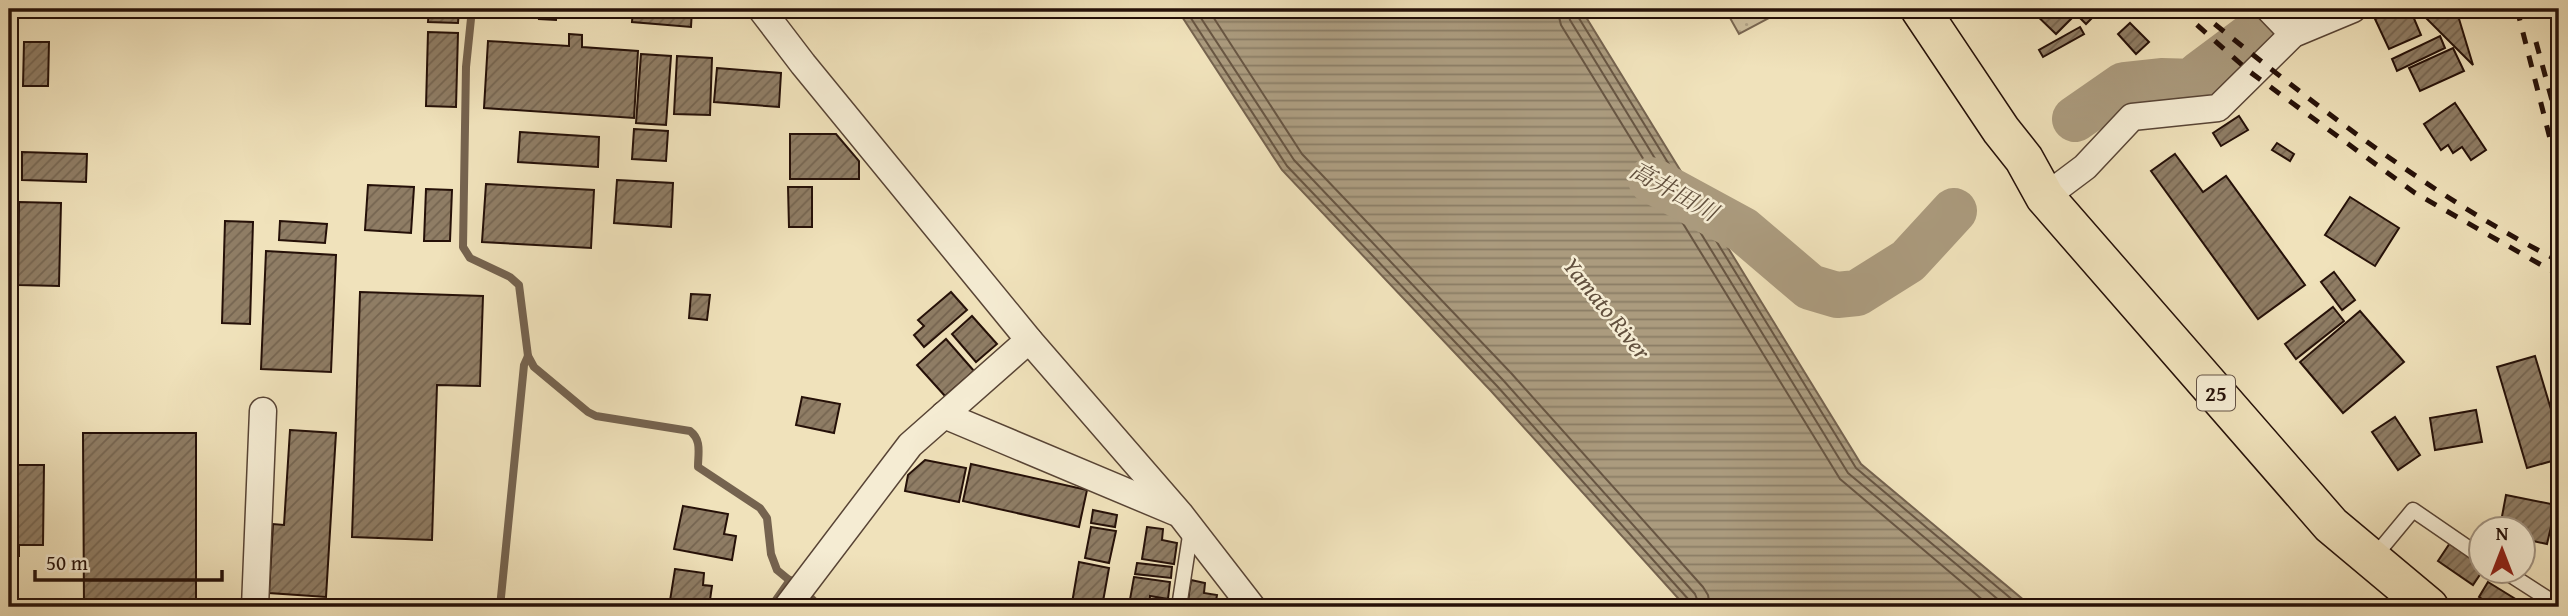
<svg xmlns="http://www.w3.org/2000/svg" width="2568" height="616" viewBox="0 0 2568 616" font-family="'Gentium Book Plus','Noto Serif JP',serif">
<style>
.park{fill:url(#park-dots);stroke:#796752;stroke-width:2}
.water{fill:url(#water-rules);stroke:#75634f;stroke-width:2}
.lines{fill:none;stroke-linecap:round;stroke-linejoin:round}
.shore{stroke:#685643;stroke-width:2}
.stream{stroke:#75634f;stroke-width:8}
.river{stroke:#ab9b7e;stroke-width:46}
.building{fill:url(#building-hatch);stroke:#251008;stroke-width:2}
.service-casing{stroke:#584435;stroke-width:17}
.minor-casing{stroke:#584435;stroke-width:29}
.trunk-casing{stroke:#251008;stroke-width:41}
.service{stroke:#f5ecd3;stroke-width:14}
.minor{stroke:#f5ecd3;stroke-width:26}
.trunk{stroke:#f0e2bb;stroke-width:38}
.rail{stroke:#251008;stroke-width:5;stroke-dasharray:12 12;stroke-linecap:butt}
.labels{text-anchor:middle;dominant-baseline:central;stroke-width:5;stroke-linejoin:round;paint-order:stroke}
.shield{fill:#f5ecd3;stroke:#635245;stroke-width:2}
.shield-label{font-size:21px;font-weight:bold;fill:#251008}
.water-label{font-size:24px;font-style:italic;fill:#614f3d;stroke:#f5ecd3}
</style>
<defs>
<pattern id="park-dots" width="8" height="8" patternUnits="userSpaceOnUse" patternTransform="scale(1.75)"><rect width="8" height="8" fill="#cdbe9d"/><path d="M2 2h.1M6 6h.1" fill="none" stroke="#b0a286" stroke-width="1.8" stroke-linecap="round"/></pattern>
<pattern id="water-rules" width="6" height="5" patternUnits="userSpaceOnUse" patternTransform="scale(1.75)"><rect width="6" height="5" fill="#ab9b7e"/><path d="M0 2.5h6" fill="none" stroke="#8b7d65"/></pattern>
<pattern id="building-hatch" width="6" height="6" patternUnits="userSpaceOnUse" patternTransform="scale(1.75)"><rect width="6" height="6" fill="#8f7d65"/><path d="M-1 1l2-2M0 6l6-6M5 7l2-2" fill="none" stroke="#756551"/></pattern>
</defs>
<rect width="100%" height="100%" fill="#f0e2bb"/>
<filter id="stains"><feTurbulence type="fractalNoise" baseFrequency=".00286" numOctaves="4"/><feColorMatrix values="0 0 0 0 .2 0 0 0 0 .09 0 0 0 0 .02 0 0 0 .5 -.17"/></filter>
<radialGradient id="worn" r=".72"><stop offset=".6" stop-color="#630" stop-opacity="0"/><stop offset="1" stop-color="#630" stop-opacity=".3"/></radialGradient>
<polygon class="park" points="1725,9 1786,9 1739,34"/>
<polygon class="water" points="1177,9 1581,9 1861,464 2032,607 1686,607 1491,391 1282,170"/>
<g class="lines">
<g class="shore">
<polyline points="1185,9 1287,166 1497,386 1689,600 1691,607"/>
<polyline points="1195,9 1294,160 1503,380 1695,594 1700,607"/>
<polyline points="1208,9 1302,154 1511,373 1703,587 1708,595 1710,607"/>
<polyline points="1557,9 1561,25 1840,479 1991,607"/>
<polyline points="1567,9 1570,20 1848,473 2007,607"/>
<polyline points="1576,9 1577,15 1856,468 2021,607"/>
</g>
<g class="stream">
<polyline points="472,9 466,67 463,247 470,258 510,277 519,285 528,356 524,365 500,607"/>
<path d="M528 356 534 367 588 412 596 416 690 431C702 440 698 453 698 467L760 508 767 518 771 554 777 570 794 584"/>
<polyline points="811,598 820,607"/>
<polyline points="771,607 790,580"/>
</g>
<g class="river">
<polyline points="2075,119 2124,85 2161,81 2197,82 2200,74 2263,27 2315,13 2323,9"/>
<polyline points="1651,180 1743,230 1810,287 1837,295 1857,293 1908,261 1954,211"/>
</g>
</g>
<g class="building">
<polygon points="22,9 77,9 77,13 22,12"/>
<polygon points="429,9 459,9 458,23 428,22"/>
<polygon points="540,9 557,9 556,20 539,19"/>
<polygon points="633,9 692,9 691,27 632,22"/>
<polygon points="2030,9 2101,9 2086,24 2076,14 2056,34"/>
<polygon points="2399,9 2410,9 2421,35 2389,49 2375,19"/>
<polygon points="2442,9 2456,9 2473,65 2423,15"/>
<polygon points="2130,23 2149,42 2136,54 2118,34"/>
<polygon points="2080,27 2084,34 2043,57 2039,50"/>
<polygon points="428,32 458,33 456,107 426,106"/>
<polygon points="569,34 582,35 582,47 638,51 634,118 484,108 488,41 569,46"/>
<polygon points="2440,36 2445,48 2397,71 2392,59"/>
<polygon points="24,42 49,42 48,86 23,86"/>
<polygon points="2453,48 2464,71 2420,91 2409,68"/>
<polygon points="641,54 671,56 666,125 636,123"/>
<polygon points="677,56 712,58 710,115 674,114"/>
<polygon points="717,68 781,73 779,107 714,102"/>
<polygon points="2455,103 2486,150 2471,160 2462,147 2453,153 2448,145 2441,150 2424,124"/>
<polygon points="2239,116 2248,130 2221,146 2213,133"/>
<polygon points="634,129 668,131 666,161 632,159"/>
<polygon points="520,132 599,137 598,167 518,162"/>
<polygon points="790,134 836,134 859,161 859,179 790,179"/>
<polygon points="2277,143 2294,154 2290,161 2272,150"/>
<polygon points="22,152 87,154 86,182 22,180"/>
<polygon points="2175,154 2203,192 2226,176 2305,285 2258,319 2151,171"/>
<polygon points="617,180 673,183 671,227 614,223"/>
<polygon points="486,184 594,190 591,248 482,242"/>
<polygon points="368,185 414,187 411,233 365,230"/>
<polygon points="788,187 812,187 812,227 789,227"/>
<polygon points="426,189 452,190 450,241 424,241"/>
<polygon points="2350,197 2399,228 2375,266 2325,235"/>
<polygon points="19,202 61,203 59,286 18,285"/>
<polygon points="225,221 253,222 250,324 222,323"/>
<polygon points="280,221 327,224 325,243 279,240"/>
<polygon points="266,251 336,255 331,372 261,369"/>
<polygon points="2334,272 2355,300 2342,310 2321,282"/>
<polygon points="360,292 483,296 480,386 437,385 432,540 352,537"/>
<polygon points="951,292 967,310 924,347 914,335 924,326 918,320"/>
<polygon points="691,294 710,295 707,320 689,318"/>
<polygon points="2333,307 2344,321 2296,359 2285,344"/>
<polygon points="2360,311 2404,362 2343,413 2300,362"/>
<polygon points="972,316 997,344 976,362 952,334"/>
<polygon points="946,339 974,371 945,396 917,365"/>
<polygon points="2535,356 2559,436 2559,459 2527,468 2497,367"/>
<polygon points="802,397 840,404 834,433 796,425"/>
<polygon points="2476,410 2482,442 2435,450 2430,418"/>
<polygon points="2395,417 2420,455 2398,470 2372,432"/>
<polygon points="290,430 336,433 326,597 269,593 273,524 284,525"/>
<polygon points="83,433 196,433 196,607 84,607"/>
<polygon points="9,455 14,455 14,465 44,465 43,545 19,545 19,556 9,556"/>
<polygon points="925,460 966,468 959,502 905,491 908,475"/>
<polygon points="971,464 1087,490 1079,527 963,501"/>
<polygon points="2506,495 2556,505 2547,544 2528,540 2529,533 2522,532 2522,528 2500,527"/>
<polygon points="683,506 728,514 724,534 736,536 732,560 674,549"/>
<polygon points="1093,510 1117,515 1115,527 1091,523"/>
<polygon points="1091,527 1116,531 1109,563 1085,558"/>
<polygon points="1147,527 1163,529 1162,540 1177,543 1174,564 1142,559"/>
<polygon points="2450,543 2480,565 2480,570 2483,570 2473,585 2438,561"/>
<polygon points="1079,562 1109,568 1102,607 1065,607 1066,602 1072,603"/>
<polygon points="1137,563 1172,567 1171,578 1135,574"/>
<polygon points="675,569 704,573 703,585 712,586 709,607 669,607"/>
<polygon points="1134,577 1170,582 1168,599 1150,596 1149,607 1129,605"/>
<polygon points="1191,580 1205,583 1204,593 1217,595 1215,607 1187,607"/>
<polygon points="2488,582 2522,603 2519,607 2495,607 2479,597"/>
</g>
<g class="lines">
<g class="service-casing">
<g id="service">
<polyline points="2374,557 2413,510 2480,556"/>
<polyline points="2503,570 2559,606"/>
<polyline points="1179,607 1191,529"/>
</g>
</g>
<g class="minor-casing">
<g id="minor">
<polyline points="761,9 803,64 1029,340 1180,514 1252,607"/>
<polyline points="2269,9 2293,34"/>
<polyline points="2045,197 2085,167 2132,117 2218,108 2293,34 2353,9"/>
<polyline points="944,415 1175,512"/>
<polyline points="255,607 263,411"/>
<polyline points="787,607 910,445 1029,340"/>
</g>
</g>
<g class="trunk-casing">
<polyline id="trunk" points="1920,9 2001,130 2024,159 2045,197 2331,525 2429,607"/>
</g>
<use href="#service" class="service"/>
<use href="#minor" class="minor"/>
<use href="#trunk" class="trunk"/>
<g class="rail">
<polyline points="2179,9 2250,72 2415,193 2559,275"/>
<path d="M2196 9C2310 101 2428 195 2559 261"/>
<polyline points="2517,9 2559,174"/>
<polyline points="2536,42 2559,126"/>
</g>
</g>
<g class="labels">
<rect class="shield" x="2197" y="375.5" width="38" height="35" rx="5"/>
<g class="shield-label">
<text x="2216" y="393">25</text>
</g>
<g class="water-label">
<text transform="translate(1674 191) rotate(29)">高井田川</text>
<text transform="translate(1607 308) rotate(51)">Yamato River</text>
</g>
</g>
<rect width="2568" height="616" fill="none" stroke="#f0e2bb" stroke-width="35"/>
<rect x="10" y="10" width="2547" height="595" fill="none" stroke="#251008" stroke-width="3.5"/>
<rect x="18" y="18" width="2533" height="581" fill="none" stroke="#251008" stroke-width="2"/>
<g transform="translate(2502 550)"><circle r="33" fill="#f5ecd3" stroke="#a29482" stroke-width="2"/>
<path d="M0-5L12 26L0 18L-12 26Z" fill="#8f2418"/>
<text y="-10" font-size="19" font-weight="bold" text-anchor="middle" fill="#251008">N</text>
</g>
<path d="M35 570v10h187v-10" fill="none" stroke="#251008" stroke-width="3.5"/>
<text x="46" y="570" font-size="21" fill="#251008" stroke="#f5ecd3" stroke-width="5" paint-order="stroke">50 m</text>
<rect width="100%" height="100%" filter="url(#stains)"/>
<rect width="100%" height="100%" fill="url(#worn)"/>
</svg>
